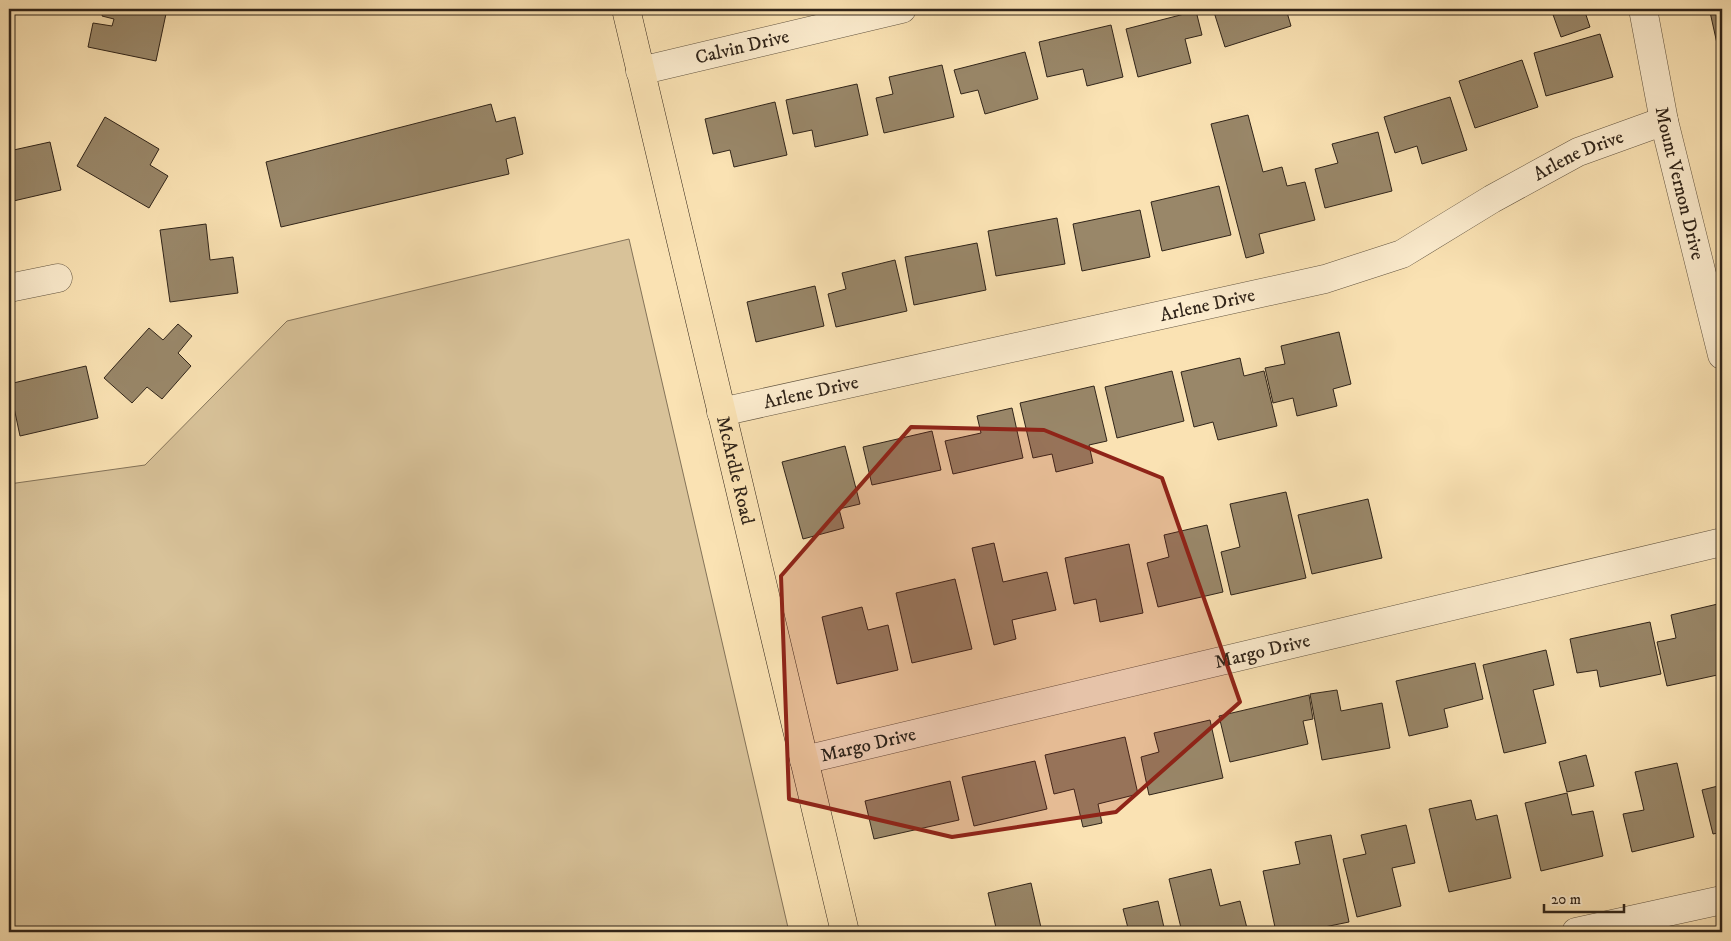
<svg xmlns="http://www.w3.org/2000/svg" width="1731" height="941" viewBox="0 0 1731 941" font-family="'IM FELL DW Pica',serif">
<style>
.green{fill:#d8c299;stroke:#847359}
.building{fill:#998769;stroke:#302419}
.lines{fill:none;stroke-linecap:round;stroke-linejoin:round}
.minor-casing{stroke:#625440;stroke-width:29}
.major-casing{stroke:#302419;stroke-width:29}
.minor{stroke:#fcecce;stroke-width:28}
.major{stroke:#fae2b3;stroke-width:28}
.marked{fill:#8f2418;fill-opacity:0.2;stroke:#8f2418;stroke-width:4;stroke-linejoin:round}
.labels{text-anchor:middle;dominant-baseline:central;stroke-width:4;stroke-linejoin:round;paint-order:stroke}
.street-label{font-size:19px;fill:#302419;stroke:#fcecce}
</style>
<rect width="100%" height="100%" fill="#fae2b3"/>
<filter id="stains"><feTurbulence type="fractalNoise" baseFrequency=".004" numOctaves="4"/><feColorMatrix values="0 0 0 0 .2 0 0 0 0 .09 0 0 0 0 .02 0 0 0 .5 -.17"/></filter>
<radialGradient id="worn" r=".72"><stop offset=".6" stop-color="#630" stop-opacity="0"/><stop offset="1" stop-color="#630" stop-opacity=".3"/></radialGradient>
<polygon class="green" points="629,239 789,932 9,932 9,484 145,465 287,321"/>
<g class="building">
<polygon points="104,9 167,9 156,61 88,47 93,23 112,26 114,19 102,16"/>
<polygon points="1213,9 1286,9 1291,26 1225,47"/>
<polygon points="1551,9 1584,9 1590,27 1561,37"/>
<polygon points="1722,9 1722,66 1710,12"/>
<polygon points="1196,11 1202,35 1185,39 1191,63 1138,77 1126,29"/>
<polygon points="1111,25 1123,77 1087,86 1083,69 1047,77 1039,42"/>
<polygon points="1600,34 1613,77 1546,96 1534,53"/>
<polygon points="1025,52 1038,99 985,114 978,90 961,94 954,70"/>
<polygon points="1522,60 1538,107 1475,128 1459,81"/>
<polygon points="942,65 954,117 884,133 876,98 893,94 889,77"/>
<polygon points="857,84 868,135 815,147 812,130 793,134 786,100"/>
<polygon points="1450,97 1467,150 1422,164 1417,146 1395,153 1384,117"/>
<polygon points="775,102 787,155 734,167 730,150 713,154 705,119"/>
<polygon points="491,104 496,122 515,117 523,154 506,159 509,174 281,227 266,162"/>
<polygon points="1248,115 1263,172 1282,167 1287,186 1305,182 1315,220 1259,234 1264,253 1246,258 1211,124"/>
<polygon points="105,117 159,149 150,165 168,176 149,208 77,166"/>
<polygon points="1378,132 1392,191 1325,208 1315,169 1338,163 1332,144"/>
<polygon points="50,142 61,190 9,202 9,151"/>
<polygon points="1219,186 1231,235 1162,251 1151,202"/>
<polygon points="1140,210 1150,257 1082,271 1073,224"/>
<polygon points="1057,218 1065,264 996,276 988,231"/>
<polygon points="206,224 210,260 233,257 238,293 170,302 160,230"/>
<polygon points="977,243 986,290 914,305 905,257"/>
<polygon points="895,260 907,311 836,327 828,294 846,289 842,273"/>
<polygon points="815,286 824,326 756,342 747,302"/>
<polygon points="178,324 192,336 178,353 191,366 162,399 147,387 132,403 104,378 149,328 163,340"/>
<polygon points="1339,332 1351,384 1333,389 1337,406 1297,416 1293,398 1273,403 1265,368 1285,364 1281,346"/>
<polygon points="1240,358 1244,376 1264,371 1277,426 1218,440 1213,422 1194,427 1181,372"/>
<polygon points="86,366 98,418 20,436 9,384"/>
<polygon points="1172,371 1184,421 1117,438 1105,387"/>
<polygon points="1094,386 1107,441 1089,445 1093,463 1056,472 1052,454 1033,458 1020,403"/>
<polygon points="1012,408 1023,458 953,474 945,441 981,433 977,416"/>
<polygon points="932,431 941,470 872,485 863,447"/>
<polygon points="845,446 860,504 839,509 844,528 803,539 782,462"/>
<polygon points="1286,492 1306,578 1231,595 1221,552 1240,547 1230,504"/>
<polygon points="1368,499 1382,558 1312,574 1298,515"/>
<polygon points="1207,525 1223,592 1158,607 1147,563 1169,557 1164,535"/>
<polygon points="994,543 1003,582 1047,572 1056,610 1012,620 1016,639 994,645 972,548"/>
<polygon points="1129,544 1143,613 1100,622 1096,599 1074,604 1065,558"/>
<polygon points="955,579 972,649 912,663 896,593"/>
<polygon points="1722,603 1722,674 1667,686 1657,642 1676,638 1671,615"/>
<polygon points="862,607 868,630 888,625 898,670 837,684 822,617"/>
<polygon points="1650,622 1661,674 1600,687 1597,670 1577,673 1570,639"/>
<polygon points="1546,650 1554,685 1533,690 1546,743 1504,753 1483,665"/>
<polygon points="1475,663 1483,699 1444,709 1448,727 1409,736 1396,681"/>
<polygon points="1337,690 1341,711 1382,703 1390,748 1322,760 1310,694"/>
<polygon points="1309,695 1313,719 1303,721 1308,744 1230,762 1219,716"/>
<polygon points="1210,720 1223,778 1149,795 1141,757 1159,752 1154,733"/>
<polygon points="1125,737 1138,794 1098,804 1102,823 1083,827 1074,789 1054,794 1045,755"/>
<polygon points="1586,755 1594,786 1567,792 1559,762"/>
<polygon points="1035,761 1047,809 974,826 962,777"/>
<polygon points="1677,763 1694,837 1632,852 1623,814 1644,810 1635,772"/>
<polygon points="950,781 959,820 874,839 865,801"/>
<polygon points="1722,785 1722,832 1713,834 1702,790"/>
<polygon points="1567,793 1572,815 1593,811 1603,856 1541,871 1525,803"/>
<polygon points="1471,800 1476,820 1497,815 1511,878 1449,892 1429,809"/>
<polygon points="1406,825 1415,863 1392,868 1401,906 1357,917 1343,859 1366,854 1361,835"/>
<polygon points="1331,835 1349,922 1300,932 1276,932 1263,871 1300,864 1295,842"/>
<polygon points="1211,869 1220,906 1240,901 1248,932 1182,932 1169,879"/>
<polygon points="1031,883 1042,932 997,932 988,893"/>
<polygon points="1158,901 1165,932 1110,932 1128,928 1123,909"/>
</g>
<g class="lines">
<g class="minor-casing">
<g id="minor">
<path id="s1" d="M1643 9 1664 121 1722 355"/>
<path id="s2" d="M640 71 902 9"/>
<polyline points="9,288 58,278"/>
<path id="s3" d="M721 412 1325 279 1402 254 1492 199 1578 152 1664 121"/>
<path id="s4" d="M804 760 1722 542"/>
<polyline points="1576,932 1722,900"/>
</g>
</g>
<g class="major-casing">
<g id="major">
<path id="s5" d="M626 9 845 932"/>
</g>
</g>
<use href="#minor" class="minor"/>
<use href="#major" class="major"/>
</g>
<path class="marked" d="M911 427 1044 430 1162 478 1240 702 1116 812 952 837 789 799 781 576Z"/>
<g class="labels">
<g class="street-label">
<text stroke="none"><textPath href="#s2" startOffset="105">Calvin Drive</textPath></text>
<text stroke="none"><textPath href="#s3" startOffset="902">Arlene Drive</textPath></text>
<text stroke="none"><textPath href="#s1" startOffset="178">Mount Vernon Drive</textPath></text>
<text stroke="none"><textPath href="#s3" startOffset="498">Arlene Drive</textPath></text>
<text stroke="none"><textPath href="#s3" startOffset="92">Arlene Drive</textPath></text>
<text stroke="none"><textPath href="#s5" startOffset="474">McArdle Road</textPath></text>
<text stroke="none"><textPath href="#s4" startOffset="471">Margo Drive</textPath></text>
<text stroke="none"><textPath href="#s4" startOffset="66">Margo Drive</textPath></text>
</g>
</g>
<rect width="1731" height="941" fill="none" stroke="#fae2b3" stroke-width="30"/>
<rect x="10" y="10" width="1711" height="921" fill="none" stroke="#302419" stroke-width="2.5"/>
<rect x="15" y="15" width="1701" height="911" fill="none" stroke="#302419"/>
<path d="M1544 904v8h80v-8" fill="none" stroke="#302419" stroke-width="2.5"/>
<text x="1551" y="904" font-size="15" fill="#302419" stroke="#fcecce" stroke-width="4" paint-order="stroke">20 m</text>
<rect width="100%" height="100%" filter="url(#stains)"/>
<rect width="100%" height="100%" fill="url(#worn)"/>
</svg>
